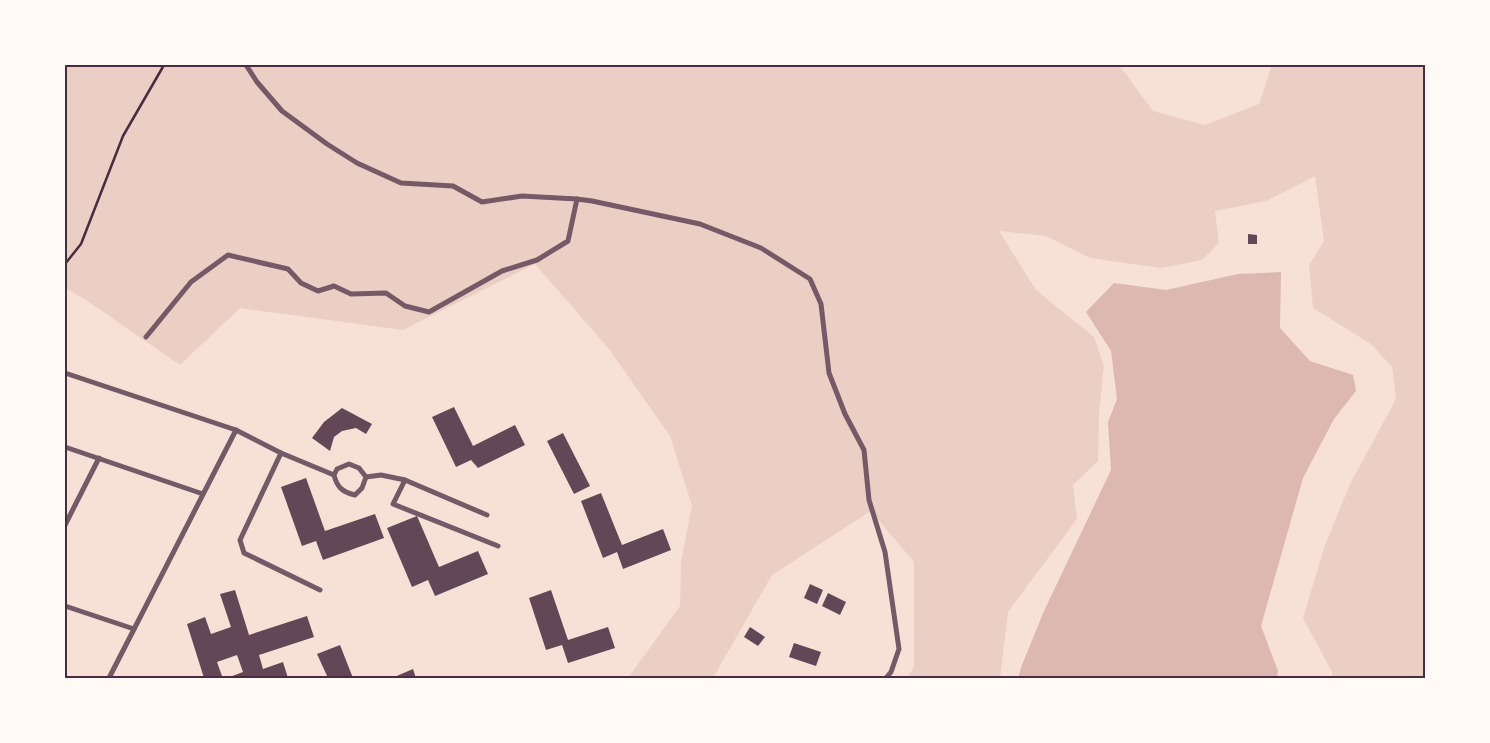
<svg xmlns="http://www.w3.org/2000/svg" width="1490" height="743" viewBox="0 0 1490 743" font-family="'Fira Sans',sans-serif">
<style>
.green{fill:#ebcfc5}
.water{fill:#dcb8b0}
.building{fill:#644757}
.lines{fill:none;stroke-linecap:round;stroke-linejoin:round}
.path{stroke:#4a2c40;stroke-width:2.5}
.minor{stroke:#755966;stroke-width:5}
.neatline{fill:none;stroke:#4a2c40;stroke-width:2}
</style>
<rect width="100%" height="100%" fill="#f7e1d7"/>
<polygon class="green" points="65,65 1119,65 1153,111 1205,125 1259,104 1272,65 1425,65 1425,678 1333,678 1332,672 1303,618 1325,545 1351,482 1396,399 1392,367 1371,344 1313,308 1309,265 1324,241 1315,176 1266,201 1215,211 1219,243 1202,260 1161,268 1090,258 1046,236 999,231 1036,290 1094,337 1104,366 1099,414 1098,461 1073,485 1077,519 1008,612 1000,678 907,678 914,667 914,562 871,511 772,575 713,678 628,678 680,606 681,562 692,506 670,436 609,349 535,264 403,330 240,308 180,365 86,300 65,288"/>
<polygon class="water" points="1281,272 1280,328 1310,361 1353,375 1356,391 1334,419 1303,478 1261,626 1278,671 1277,678 1018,678 1022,665 1044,611 1111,470 1108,422 1117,399 1111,351 1086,312 1114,283 1166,290 1238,274"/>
<g class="building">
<polygon points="1248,234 1257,235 1257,244 1248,244"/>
<polygon points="454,407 473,446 515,425 525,445 478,468 471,460 456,467 432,417"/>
<polygon points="342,408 372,424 366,434 356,428 342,431 334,437 330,451 312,438 324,422"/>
<polygon points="563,433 590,486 574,494 547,441"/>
<polygon points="306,478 325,531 375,514 384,538 323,560 316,541 302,546 281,487"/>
<polygon points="601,493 622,545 663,529 671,550 623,569 617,552 603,558 581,501"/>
<polygon points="417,516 439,567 478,551 488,574 435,596 428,580 412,587 387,528"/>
<polygon points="810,584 823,590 817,604 804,598"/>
<polygon points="235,590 249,635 307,616 314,637 259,655 263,669 283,662 288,678 227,678 243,672 237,655 217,662 222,676 215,678 204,678 187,624 205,617 211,634 231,627 220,594"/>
<polygon points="551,590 568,640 608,627 615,648 568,663 562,645 546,650 529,598"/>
<polygon points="828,593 846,602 840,615 822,606"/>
<polygon points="750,627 765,637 758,646 744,637"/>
<polygon points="794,643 821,652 816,666 789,657"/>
<polygon points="340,645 353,678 328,678 317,654"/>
<polygon points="413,669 416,678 392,678"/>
</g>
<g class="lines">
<polyline class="path" points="65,264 81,244 123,136 164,65"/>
<g class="minor">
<polyline points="246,65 257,82 282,111 327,144 357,163 401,183 453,186 482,202 522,196 577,199"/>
<polyline points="146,337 191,282 228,255 288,269 301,283 318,291 334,286 351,294 386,293 405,306 429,312 502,271 537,260 568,241 577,199 592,201 700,224 761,248 810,279 821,304 829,373 845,414 864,450 869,500 885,552 899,649 891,672 886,678"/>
<path d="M65 373 236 430 281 453 334 475C337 487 342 492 355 495L362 488 366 477 359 468 349 464 337 469 334 475"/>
<polyline points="65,447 203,494"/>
<polyline points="281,453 240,540 244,553 320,590"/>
<polyline points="366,477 381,475 405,480 487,515"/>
<polyline points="405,480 393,504 498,546"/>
<polyline points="65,525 99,458"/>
<polyline points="65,606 134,629"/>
<polyline points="109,678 236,430"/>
</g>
</g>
<rect width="1490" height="743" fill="none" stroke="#fffaf5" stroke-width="132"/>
<rect x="66" y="66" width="1358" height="611" class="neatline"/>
</svg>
